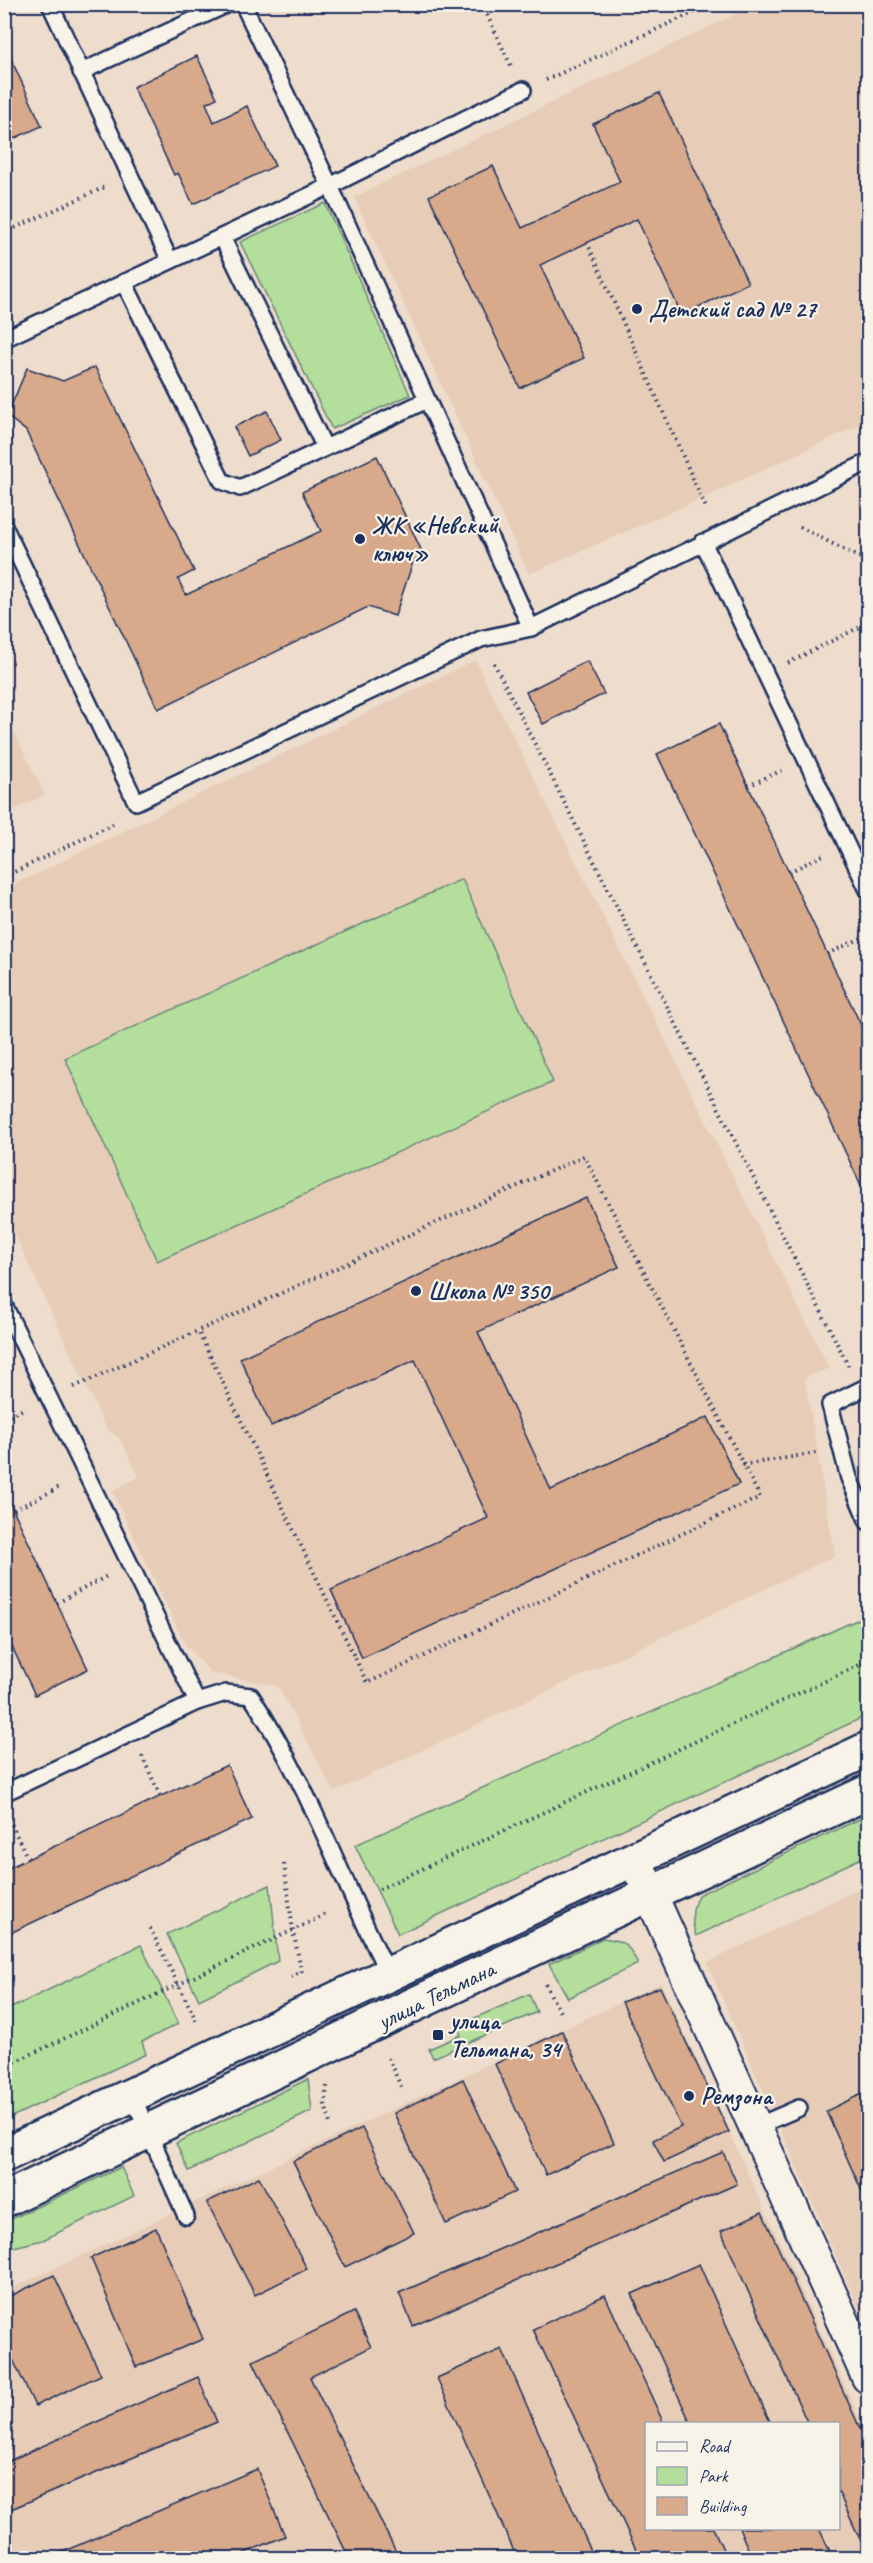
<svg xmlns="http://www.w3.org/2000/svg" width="873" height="2563" viewBox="0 0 873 2563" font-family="Caveat,sans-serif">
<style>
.built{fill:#e7cdb8;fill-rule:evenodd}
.green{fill:#b4de9b;stroke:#68867c;stroke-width:1.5}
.building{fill:#d8a98a;stroke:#1b2f5e;stroke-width:1.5}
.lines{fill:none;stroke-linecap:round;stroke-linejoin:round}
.lane-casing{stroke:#1b2f5e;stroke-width:20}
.street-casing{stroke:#1b2f5e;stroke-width:36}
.secondary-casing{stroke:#1b2f5e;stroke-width:38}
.path{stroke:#1b2f5e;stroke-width:4;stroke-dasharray:1.5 4.5;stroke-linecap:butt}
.lane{stroke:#f7f3e8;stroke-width:15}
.street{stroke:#f7f3e8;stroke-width:32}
.secondary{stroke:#f7f3e8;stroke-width:33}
.poi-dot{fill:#1b2f5e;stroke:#f7f3e8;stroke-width:2}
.labels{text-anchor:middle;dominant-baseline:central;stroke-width:4.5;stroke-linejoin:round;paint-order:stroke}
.poi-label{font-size:24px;font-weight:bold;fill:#1b2f5e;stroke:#f7f3e8;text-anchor:start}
.street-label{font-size:24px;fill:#1b2f5e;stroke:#f7f3e8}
</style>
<rect width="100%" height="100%" fill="#edc"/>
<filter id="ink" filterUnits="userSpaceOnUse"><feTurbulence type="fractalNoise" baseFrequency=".0167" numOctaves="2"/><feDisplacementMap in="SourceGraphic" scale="12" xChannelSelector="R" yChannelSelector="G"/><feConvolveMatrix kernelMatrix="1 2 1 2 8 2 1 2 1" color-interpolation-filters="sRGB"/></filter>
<g filter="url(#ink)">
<g class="built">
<polygon points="755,5 868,5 868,421 701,499 529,574 354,197"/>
<polygon points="475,660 829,1368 805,1378 835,1556 334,1792 278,1686 211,1673 185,1644 112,1491 139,1477 120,1439 106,1428 5,1214 5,889"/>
<polygon points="4,712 45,795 5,814 4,814"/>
<polygon points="868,1884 868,2329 707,1963"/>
<path d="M661 1983 868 2436V2558H5L4 2292ZM646 2424H838V2528H646Z"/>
</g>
<g class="green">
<polygon points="325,203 410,395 332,429 240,242"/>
<polygon points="462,879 553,1082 157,1261 65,1058"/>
<polygon points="868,1615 868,1715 398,1934 355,1845"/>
<path d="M868 1815V1855L696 1936C691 1921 691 1910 698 1895Z"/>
<polygon points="270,1885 278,1961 199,2000 167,1934"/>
<path d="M603 1938C626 1941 628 1944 638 1964L568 1998 549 1964Z"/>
<polygon points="141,1945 178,2024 142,2042 146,2054 5,2120 5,2011"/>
<polygon points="529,1994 537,2012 433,2058 429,2049 461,2035 457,2026"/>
<polygon points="308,2079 312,2111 189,2171 176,2143"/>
<polygon points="121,2167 134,2196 43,2240 5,2249 5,2222"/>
</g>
<g class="building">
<polygon points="4,44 42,126 4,143"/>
<polygon points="197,56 217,98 206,103 214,122 247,106 275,166 193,204 178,173 174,175 133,87"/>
<polygon points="659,93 748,283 682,315 637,219 540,265 584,358 520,388 429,196 493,166 522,228 620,182 593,124"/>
<polygon points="95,367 194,571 178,579 186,595 321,531 302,492 377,456 424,556 413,562 395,616 368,607 158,709 26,431 7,416 27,368 63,381"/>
<polygon points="267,411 281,440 248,456 234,427"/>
<polygon points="587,661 604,694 543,724 526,692"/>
<polygon points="719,724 868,1040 868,1200 657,754"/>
<polygon points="586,1198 619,1267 478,1332 551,1490 708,1417 739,1484 362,1658 331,1590 488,1518 415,1360 271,1426 240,1358"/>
<polygon points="4,1490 88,1669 35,1695 4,1630"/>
<polygon points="227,1765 252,1819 4,1936 4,1870"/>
<polygon points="660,1987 729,2132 664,2162 653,2140 681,2127 622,2002"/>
<polygon points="562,2031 614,2143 546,2175 495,2064"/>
<polygon points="463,2079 515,2192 446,2224 394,2113"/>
<polygon points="868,2091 868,2205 826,2111"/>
<polygon points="362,2128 414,2233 345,2267 293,2161"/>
<polygon points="723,2152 737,2184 413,2326 399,2293"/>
<polygon points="259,2177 307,2269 255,2295 207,2202"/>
<polygon points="762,2212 868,2446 868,2557 838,2491 838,2424 808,2424 721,2231"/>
<polygon points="156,2228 203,2339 136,2367 91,2258"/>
<polygon points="699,2264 771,2424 691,2424 632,2294"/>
<polygon points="54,2275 101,2375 35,2406 4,2341 4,2299"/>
<polygon points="605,2295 664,2424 646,2424 646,2528 713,2528 727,2558 640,2558 533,2329"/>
<polygon points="354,2312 371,2347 310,2377 399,2558 349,2558 253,2361"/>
<polygon points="502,2349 594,2558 517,2558 437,2378"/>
<polygon points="198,2377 217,2422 4,2512 4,2463"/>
<polygon points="257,2469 285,2536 233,2558 48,2558"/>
<polygon points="739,2528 819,2528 833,2558 752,2558"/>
</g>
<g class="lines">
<g class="lane-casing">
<g id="lane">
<polyline points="50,4 170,261"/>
<polyline points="243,4 330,186 531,628"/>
<polyline points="81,72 228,4"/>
<polyline points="222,237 325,448"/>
<polyline points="124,282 222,481 240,488 427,400"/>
<polyline points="4,339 330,186 523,90"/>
<polyline points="4,526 136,802 481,639 531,628 868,462"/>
<polyline points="703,542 868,890"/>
<polyline points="4,1305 197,1702"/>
<polyline points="868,1386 830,1405 849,1478 868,1522"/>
<path d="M4 1793 197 1702 226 1693 251 1696C308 1783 343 1883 389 1975"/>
<polyline points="132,2095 186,2216"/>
<polyline points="755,2127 799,2108"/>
</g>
</g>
<g class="street-casing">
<polyline id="street" points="635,1860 868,2377"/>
</g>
<g class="secondary-casing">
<g id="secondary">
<polyline points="4,2155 868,1749"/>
<polyline points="4,2200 432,1996 868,1792"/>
</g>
</g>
<g class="path">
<polyline points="482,4 511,66"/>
<polyline points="546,80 712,4"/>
<polyline points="4,233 105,187"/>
<polyline points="587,242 707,510"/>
<polyline points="800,527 868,562"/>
<polyline points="494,663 849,1367"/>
<polyline points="788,663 868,623"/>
<polyline points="748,786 783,770"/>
<polyline points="789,872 823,855"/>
<polyline points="4,877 117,822"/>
<polyline points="827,954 868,935"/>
<polyline points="866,1036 868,1035"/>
<polyline points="74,1387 584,1156 760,1497 367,1683 198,1331"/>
<polyline points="4,1418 26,1408"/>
<polyline points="743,1465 816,1453"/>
<polyline points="14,1510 62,1486"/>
<polyline points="57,1603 107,1576"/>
<polyline points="4,1724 15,1719"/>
<polyline points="142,1756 160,1796"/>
<polyline points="9,1819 28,1859"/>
<polyline points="284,1864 293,1931 302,1973"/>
<polyline points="379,1889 868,1661"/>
<polyline points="150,1928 198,2024"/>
<polyline points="291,1977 301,1971"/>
<polyline points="545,1984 561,2014"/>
<polyline points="388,2058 402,2089"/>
<polyline points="4,2067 329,1913"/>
<polyline points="327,2086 325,2104 330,2124"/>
</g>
<use href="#lane" class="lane"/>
<use href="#street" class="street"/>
<use href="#secondary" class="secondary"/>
</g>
</g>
<g class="poi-dot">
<circle cx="637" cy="309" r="6"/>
<circle cx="360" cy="539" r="6"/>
<circle cx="416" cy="1291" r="6"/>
<rect x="432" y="2029" width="12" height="12" rx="3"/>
<circle cx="689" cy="2096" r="6"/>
</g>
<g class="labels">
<g class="poi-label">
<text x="649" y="309">Детский сад № 27</text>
<text x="372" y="525">ЖК «Невский<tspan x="372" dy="28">ключ»</tspan></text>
<text x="428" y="1291">Школа № 350</text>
<text x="450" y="2021">улица<tspan x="450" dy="28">Тельмана, 34</tspan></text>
<text x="701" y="2096">Ремзона</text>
</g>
<g class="street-label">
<text transform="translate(436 1995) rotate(-26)">улица Тельмана</text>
</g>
</g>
<rect width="873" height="2563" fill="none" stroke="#f7f3e8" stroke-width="24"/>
<rect x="12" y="12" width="849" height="2539" fill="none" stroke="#1b2f5e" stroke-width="2" filter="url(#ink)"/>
<rect x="645" y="2422" width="195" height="108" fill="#f7f3e8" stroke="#9fa5b1" stroke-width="1.5"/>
<rect x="657" y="2442" width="30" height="9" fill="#f7f3e8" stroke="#9fa5b1" stroke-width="1.5"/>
<text x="699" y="2452" font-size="18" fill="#1b2f5e">Road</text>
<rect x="657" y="2467" width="30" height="18" fill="#b4de9b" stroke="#9fa5b1" stroke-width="1.5"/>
<text x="699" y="2482" font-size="18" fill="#1b2f5e">Park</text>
<rect x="657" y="2497" width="30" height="18" fill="#d8a98a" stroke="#9fa5b1" stroke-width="1.5"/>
<text x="699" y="2512" font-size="18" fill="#1b2f5e">Building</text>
</svg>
